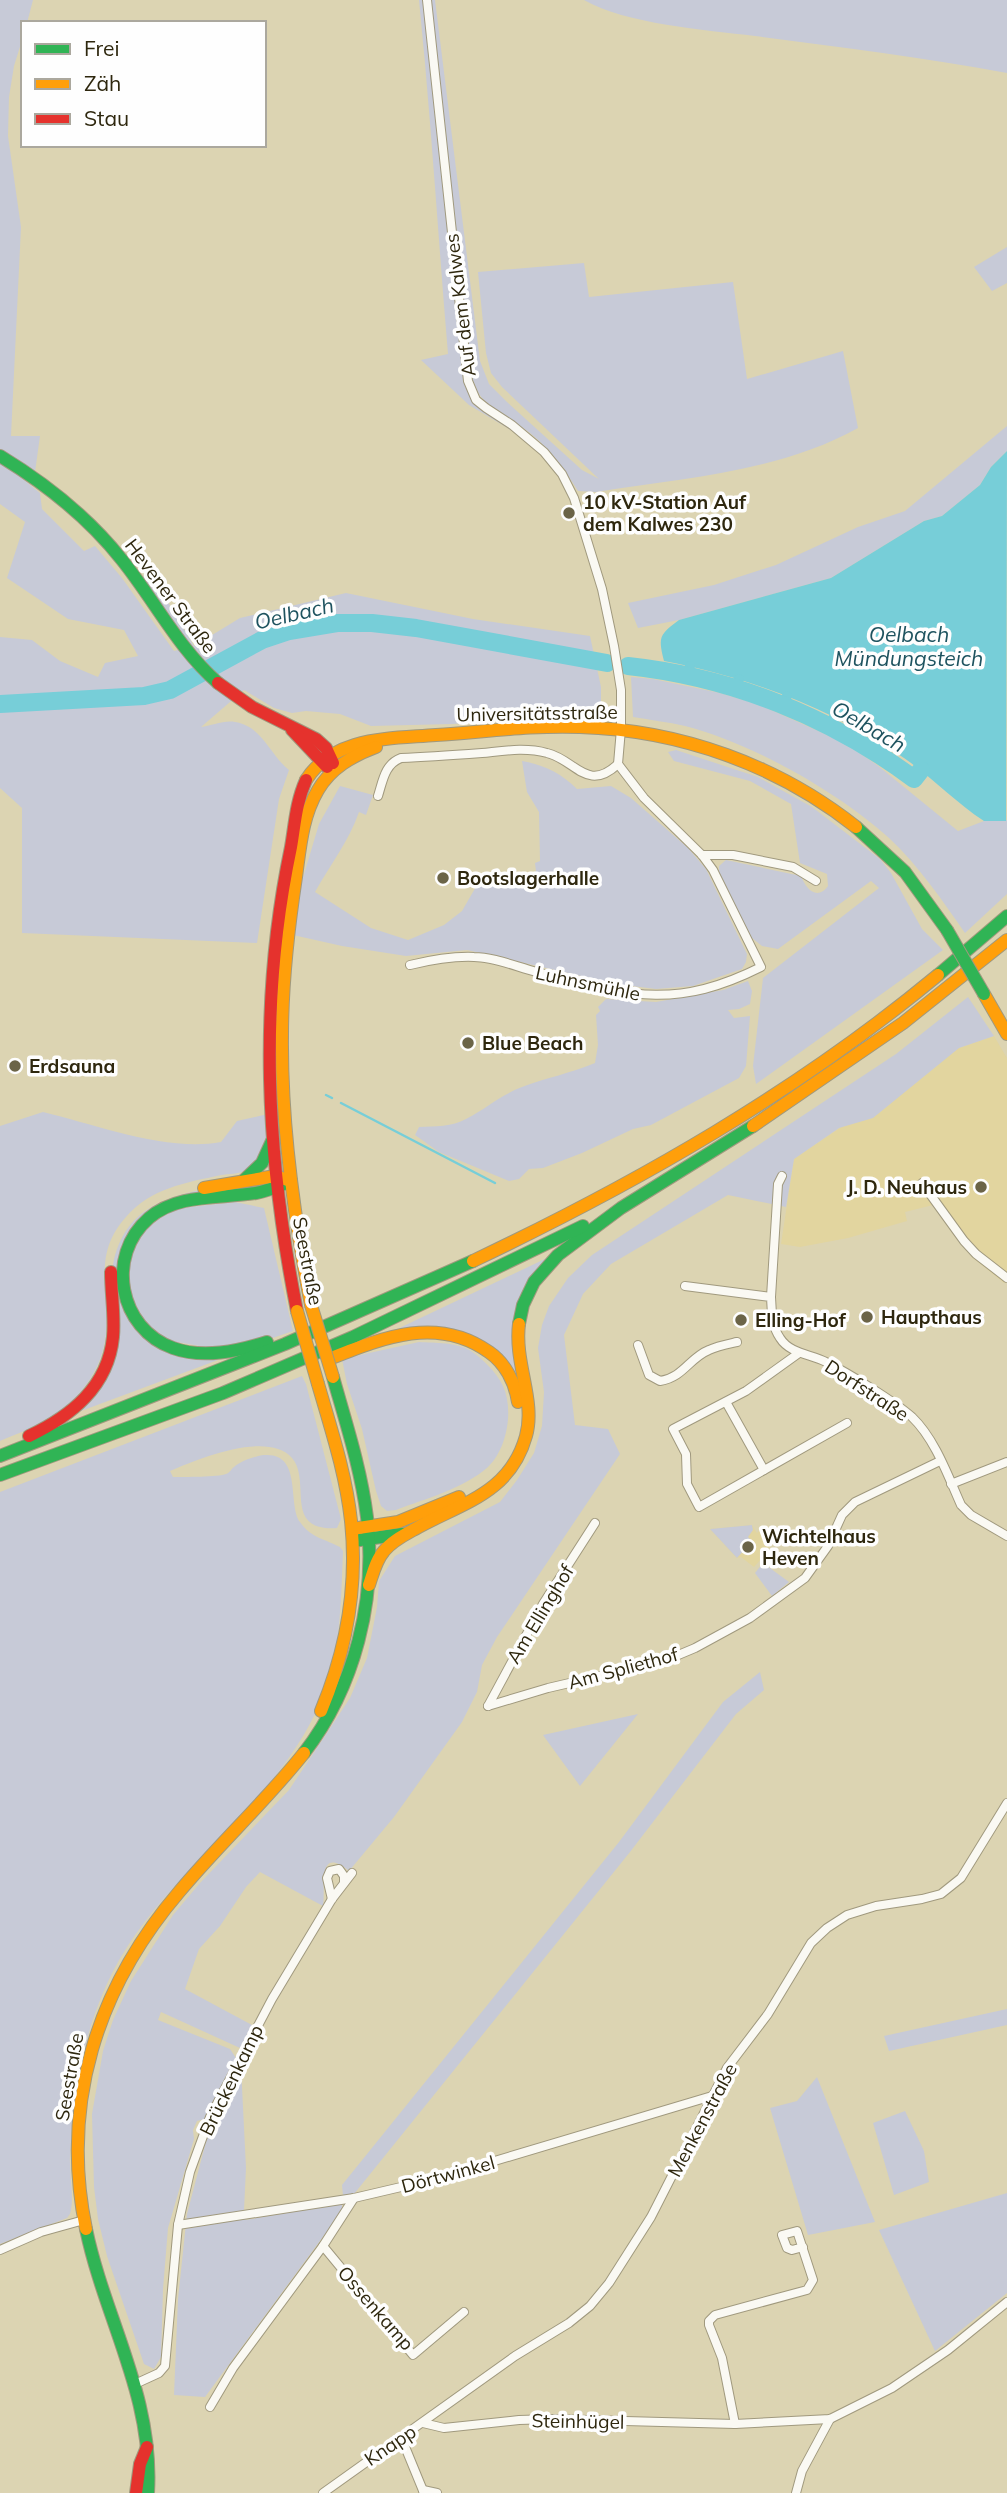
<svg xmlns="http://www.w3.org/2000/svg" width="1007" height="2493" viewBox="0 0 1007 2493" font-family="Mulish,sans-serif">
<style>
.built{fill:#e2d59f}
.green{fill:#c7cad7}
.water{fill:#77ced8}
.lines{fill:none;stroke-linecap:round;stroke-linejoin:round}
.stream{stroke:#77ced8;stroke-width:2.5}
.canal{stroke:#77ced8;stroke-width:10}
.river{stroke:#77ced8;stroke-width:18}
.street-casing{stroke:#a0997e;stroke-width:10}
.fast-casing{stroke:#a0997e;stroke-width:14}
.slow-casing{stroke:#a0997e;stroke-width:14}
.jam-casing{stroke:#a0997e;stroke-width:14}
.street{stroke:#faf9f3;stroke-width:8}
.fast{stroke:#30b455;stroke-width:12}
.slow{stroke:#ff9f0a;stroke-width:12}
.jam{stroke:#e5322d;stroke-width:12}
.fast-bridge-casing{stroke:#a0997e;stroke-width:14;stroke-linecap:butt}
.slow-bridge-casing{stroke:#a0997e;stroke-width:14;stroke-linecap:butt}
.fast-bridge{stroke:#30b455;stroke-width:12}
.slow-bridge{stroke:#ff9f0a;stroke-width:12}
.poi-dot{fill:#6b6447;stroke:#fefefe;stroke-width:2.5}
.labels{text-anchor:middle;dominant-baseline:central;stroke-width:7;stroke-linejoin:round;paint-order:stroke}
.street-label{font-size:19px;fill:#2e270e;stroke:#fefefe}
.poi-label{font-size:19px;font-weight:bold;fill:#2e270e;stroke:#fefefe;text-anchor:start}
.water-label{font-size:21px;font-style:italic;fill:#1e535f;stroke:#fefefe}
</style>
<rect width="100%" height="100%" fill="#dcd4b2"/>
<g class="built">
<polygon points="994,1036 1007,1058 1007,1281 1004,1283 973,1258 933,1205 905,1212 907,1221 848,1238 800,1247 781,1244 794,1159 959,1048"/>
<polygon points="752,1525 757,1533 761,1528 775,1539 768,1549 769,1550 754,1567 741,1557 737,1558 710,1529"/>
</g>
<g class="green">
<polygon points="0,0 33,0 27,23 23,23 23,37 14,66 9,97 8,136 21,227 11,436 40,436 35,472 0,451"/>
<path d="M419 0H423L464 380 473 401 487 414 514 432 469 405 421 360 448 354C438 236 431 118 419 0Z"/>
<path d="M431 0H435L480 361 489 384 507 402 582 470 599 479 502 387 491 373 486 353 478 272 584 263 589 297 733 282 747 379 843 351 858 428C779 472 684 478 596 492L578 491C567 473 553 454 537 439 521 424 499 415 484 400 477 394 475 384 471 376Z"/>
<path d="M584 0H1007V73C923 57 839 47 755 36 705 30 626 24 584 0Z"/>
<polygon points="1007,247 1007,283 992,291 974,267"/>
<polygon points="1007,426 1007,451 991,467 980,485 942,516 924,521 831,578 679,620 638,628 628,603 714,585 776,565 858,527 905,511"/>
<path d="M0 463 7 466 40 493 42 509 84 551 95 546 122 578 174 651 187 648 141 578 150 572 194 646 240 618 346 593 473 619 590 636 601 687V713L452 724 371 726 340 714 306 711 292 713 274 708 244 690 201 727C211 726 224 720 235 722 262 726 270 755 289 770L279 799 257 943 22 933V808L0 788V637L32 640 60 661 98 677 105 663 138 656 124 630 68 619 7 578 25 522 0 504Z"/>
<path d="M631 677 653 679 720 693 760 705 843 742 877 765 958 831 984 821 1007 820V894L965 933C942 900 919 866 889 838 838 792 752 743 685 726 668 722 650 720 633 717Z"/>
<path d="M676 750 758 777 812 807 880 859 891 873 922 929 943 950 756 1084 753 1066 763 978 879 888 871 881 778 949 762 946 752 938 719 875V866L726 860 801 876C806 889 817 901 828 886L827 874 800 863 791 804 750 781 674 761 668 752Z"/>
<path d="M522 761C544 765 561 773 577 789L611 786 631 798 688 848 706 869 747 954 746 962 742 969 693 986 656 989 616 984 467 950 406 956 342 946 293 935 302 881 319 824 340 786 373 795 366 815 359 812C349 841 330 865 315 892L371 928 408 940 444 925 462 911 481 878 498 873 502 882C513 881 526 878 536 871L535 863 540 861 539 812 527 792Z"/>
<path d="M748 981 752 991 750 1004 739 1009 728 1010 734 1018 750 1016 746 1066 739 1078 651 1125 633 1129 582 1153 543 1168 529 1169 519 1179 509 1181 439 1152 415 1135 419 1127C435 1126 452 1127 466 1119 487 1108 499 1096 522 1087 546 1078 571 1073 595 1063L598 1045 596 1015 600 1011 598 1007 606 999 656 1002 723 990Z"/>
<path d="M968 997 994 1036 959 1048 873 1118 839 1128 794 1159 786 1207 728 1195 611 1264 583 1294 564 1335 575 1425 608 1429 620 1454 497 1637 482 1665 477 1692 462 1722 394 1817 349 1871C316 1844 326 1889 323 1906L260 1872 246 1887 220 1926 199 1949 185 1989 252 2025 240 2048 161 2012 158 2020 230 2049 236 2058 205 2119 197 2121 193 2130 194 2139 168 2228 163 2289 161 2357 154 2369 144 2364 107 2256 98 2219 94 2187 92 2114 103 2051 113 2020 131 1981 173 1915 200 1883 289 1790 350 1698 367 1658 377 1607 379 1581 395 1556 500 1502 517 1480 534 1453 542 1426 544 1392 538 1348 542 1325 549 1306 568 1278 592 1255 896 1054Z"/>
<path d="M43 1112C97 1125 167 1152 221 1142L237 1121 268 1114 270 1141C264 1149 256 1166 247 1170 240 1174 228 1174 221 1175 185 1183 151 1188 126 1217 91 1256 111 1290 106 1334 103 1367 83 1394 58 1414 42 1426 18 1433 0 1441V1126Z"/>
<path d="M226 1185 167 1206 124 1252 137 1324 218 1360 73 1414 103 1379 113 1265C125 1203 173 1195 226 1185Z"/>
<polygon points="235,1202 264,1208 293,1331 255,1344 216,1349 155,1338 128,1300 127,1255 135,1238 171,1209"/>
<polygon points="547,1258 527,1287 522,1389 489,1347 391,1332"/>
<path d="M419 1342C435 1343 457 1342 471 1351 483 1359 497 1373 503 1386 514 1410 507 1449 488 1467 463 1489 427 1498 396 1510L387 1511 381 1506 376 1491 362 1429 347 1384 342 1359Z"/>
<path d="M302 1376 306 1384 341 1519 337 1528C282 1532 312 1481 292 1458 268 1430 198 1459 170 1471L173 1477C183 1477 219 1477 226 1474 230 1473 231 1469 234 1467 241 1461 255 1456 264 1455 303 1452 287 1504 300 1522 311 1538 325 1539 340 1547L343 1551C341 1601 341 1656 320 1703 272 1814 156 1875 106 1986 82 2039 73 2098 70 2156 69 2174 75 2197 70 2214L67 2218 0 2244V1492Z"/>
<polygon points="752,1525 753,1530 748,1537 752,1541 737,1558 710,1529"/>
<polygon points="763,1563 789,1582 772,1596 755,1573"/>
<polygon points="760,1672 764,1690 736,1714 630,1852 354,2194 343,2195 342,2185 619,1842 723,1702"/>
<polygon points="638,1714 580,1786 543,1735"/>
<polygon points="1007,2009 1007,2025 889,2051 884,2036"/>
<polygon points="241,2067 246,2168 244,2210 246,2220 342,2203 342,2211 205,2397 174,2395 178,2299 187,2214 213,2115"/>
<polygon points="817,2077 875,2222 808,2235 770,2108 797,2101"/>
<polygon points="905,2111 924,2151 929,2182 894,2195 873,2123"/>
<polygon points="1007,2193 1007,2293 935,2351 879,2230"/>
</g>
<path class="water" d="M1007 451 1006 821H984C956 803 932 777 904 758 833 709 749 677 664 661 658 637 659 635 679 620L831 578 924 521 942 516 980 485 991 467Z"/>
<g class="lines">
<g class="stream">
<polyline points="326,1095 332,1098"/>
<polyline points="341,1103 495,1183"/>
</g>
<g class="canal">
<polyline points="686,676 690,666"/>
<polyline points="734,688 739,679"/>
<polyline points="782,705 787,696"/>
<polyline points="829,726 834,717"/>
<polyline points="873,750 878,741"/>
</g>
<g class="river">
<path d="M628 666C731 677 831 717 914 779L921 770"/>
<polyline points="0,704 144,696 170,690 262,640 289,631 337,623 372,623 416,628 607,663"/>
</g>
<g class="street-casing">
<g id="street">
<path d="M378 796C383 780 385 764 401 758 428 757 455 755 482 753 503 751 525 747 547 753 576 760 587 793 618 764"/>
<polyline points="702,855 733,855 793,867 816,881"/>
<path d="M410 965C431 960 452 956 474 957 494 957 517 967 537 972 627 995 673 1011 761 967L713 870 702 855 644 798 618 764 621 729V690L614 646 602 589 574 498 562 474 544 452 512 425 486 408 476 400 468 381 427 0"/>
<polyline points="922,1183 964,1241 976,1254 1007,1278"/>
<path d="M685 1286 771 1297C772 1311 771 1325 780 1338 790 1354 811 1354 826 1362 848 1373 894 1401 912 1417 935 1439 948 1476 961 1505L971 1515 1007 1536"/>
<polyline points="771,1297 778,1184 782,1176"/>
<path d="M638 1345 649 1375 660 1381C684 1377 689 1358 709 1350 717 1346 728 1344 737 1342"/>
<polyline points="799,1353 746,1391 673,1429 686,1454 687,1484 699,1507 847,1423"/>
<polyline points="726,1402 764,1470"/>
<polyline points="951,1484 1007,1462"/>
<polyline points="488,1706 548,1688 664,1661 695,1648 750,1618 805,1578 828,1546 842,1515 855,1502 940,1461"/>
<polyline points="488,1706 543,1604 595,1523"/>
<polyline points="332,1899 327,1878 330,1871 339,1869 344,1876 344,1882"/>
<polyline points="178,2225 354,2198 431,2180 712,2096"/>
<polyline points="323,2246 413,2355 464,2312"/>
<polyline points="0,2250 41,2232 84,2220"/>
<polyline points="135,2384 159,2373 165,2366 178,2225 190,2172 210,2117 272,1999 332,1899 352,1873"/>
<polyline points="210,2407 233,2368 323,2246 354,2198"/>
<polyline points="423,2423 444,2428 519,2420 552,2419 735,2424 830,2419 892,2388 948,2350 1007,2302"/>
<polyline points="735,2424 722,2358 709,2325 709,2321 715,2315 807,2290 813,2280 797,2231 782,2235 787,2248 792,2250 803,2247"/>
<polyline points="401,2437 424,2493"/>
<polyline points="423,2490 437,2493"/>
<polyline points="323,2493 515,2356 569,2323 590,2306 609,2283 651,2217 727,2068 768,2014 811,1943 827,1928 847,1915 876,1906 922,1899 941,1894 961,1878 1007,1803"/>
<polyline points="796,2493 802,2471 830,2419"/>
</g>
</g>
<g class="fast-casing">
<g id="fast">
<path d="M0 456C46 484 89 518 122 560 155 601 178 648 218 683"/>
<polyline points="856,827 905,872 947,930"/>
<polyline points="938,975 1007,916"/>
<polyline points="244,1180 262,1163 272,1141"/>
<polyline points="519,1324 523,1305 534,1282 558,1255 621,1208 753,1126"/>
<path d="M267 1342C238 1351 203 1359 173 1348 119 1329 105 1256 149 1218 178 1193 220 1199 256 1193 268 1191 279 1186 291 1181"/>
<polyline points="0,1456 285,1344 473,1261"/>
<polyline points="0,1475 223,1393 353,1337 583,1226"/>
<polyline points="353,1541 402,1534"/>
<path d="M304 1753C355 1687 377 1599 367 1517 361 1469 346 1423 333 1377"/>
<path d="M86 2229C105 2320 154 2396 148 2493"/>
</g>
</g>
<g class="slow-casing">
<g id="slow">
<path d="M306 780C334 736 389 739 436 735 484 732 532 725 580 727 680 730 778 765 856 827"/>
<polyline points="984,994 1007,1034"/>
<polyline points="753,1126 903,1023 1007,940"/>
<polyline points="204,1188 275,1176 291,1181"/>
<path d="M473 1261C637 1183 797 1092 938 975"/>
<path d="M311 1305C294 1217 281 1126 282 1036 282 983 288 930 296 877 300 848 302 817 318 790 331 768 352 756 376 747"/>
<path d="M329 1359C382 1338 437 1315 489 1352 505 1363 515 1382 518 1402"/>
<path d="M318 1384C331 1429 346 1474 351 1521 358 1586 346 1651 321 1711"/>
<polyline points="352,1529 398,1522 459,1497"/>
<path d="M369 1585C373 1573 376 1560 384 1551 392 1541 404 1535 415 1529 461 1503 510 1494 526 1436 536 1401 514 1363 519 1324"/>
<path d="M86 2229C60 2104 97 1988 179 1892 219 1844 265 1802 304 1753"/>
</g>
</g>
<g class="jam-casing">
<g id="jam">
<polyline points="218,683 252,707 316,739 326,748 333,763"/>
<polyline points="292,730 327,767"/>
<path d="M297 1311C266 1155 258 1004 291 847 295 824 296 802 306 780"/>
<path d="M29 1436C71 1416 108 1387 113 1337 115 1316 111 1294 111 1272"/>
<polyline points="136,2493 140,2464 147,2447"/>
</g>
</g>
<use href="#street" class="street"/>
<use href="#fast" class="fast"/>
<use href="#slow" class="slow"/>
<use href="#jam" class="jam"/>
<g class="fast-bridge-casing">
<polyline id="fast-bridge" points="947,930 984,994"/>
</g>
<g class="slow-bridge-casing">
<g id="slow-bridge">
<polyline points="311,1305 333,1377"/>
<polyline points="297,1311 318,1384"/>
</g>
</g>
<use href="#fast-bridge" class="fast-bridge"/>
<use href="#slow-bridge" class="slow-bridge"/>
</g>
<g class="poi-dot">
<circle cx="569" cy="513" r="7"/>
<circle cx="443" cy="878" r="7"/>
<circle cx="468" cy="1043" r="7"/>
<circle cx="15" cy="1066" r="7"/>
<circle cx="981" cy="1187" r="7"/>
<circle cx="867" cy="1317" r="7"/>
<circle cx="741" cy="1320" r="7"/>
<circle cx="748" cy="1547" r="7"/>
</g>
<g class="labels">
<g class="street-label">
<text transform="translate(460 305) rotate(-97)">Auf dem Kalwes</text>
<text transform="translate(171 596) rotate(53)">Hevener Straße</text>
<text transform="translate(537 713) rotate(-1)">Universitätsstraße</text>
<text transform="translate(588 983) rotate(12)">Luhnsmühle</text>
<text transform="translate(308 1261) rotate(79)">Seestraße</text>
<text transform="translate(867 1390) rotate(33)">Dorfstraße</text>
<text transform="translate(540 1614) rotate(-59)">Am Ellinghof</text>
<text transform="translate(623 1668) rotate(-15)">Am Spliethof</text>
<text transform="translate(69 2077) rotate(-80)">Seestraße</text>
<text transform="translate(231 2080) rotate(-64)">Brückenkamp</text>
<text transform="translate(702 2120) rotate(-62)">Menkenstraße</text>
<text transform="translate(448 2174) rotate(-15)">Dörtwinkel</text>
<text transform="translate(376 2308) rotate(49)">Ossenkamp</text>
<text transform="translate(578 2421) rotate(1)">Steinhügel</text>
<text transform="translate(390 2445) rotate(-34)">Knapp</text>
</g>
<g class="poi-label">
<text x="583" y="502">10 kV-Station Auf<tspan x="583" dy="22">dem Kalwes 230</tspan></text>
<text x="457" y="878">Bootslagerhalle</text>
<text x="482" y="1043">Blue Beach</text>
<text x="29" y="1066">Erdsauna</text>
<text x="967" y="1187" text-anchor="end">J. D. Neuhaus</text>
<text x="881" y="1317">Haupthaus</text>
<text x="755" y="1320">Elling-Hof</text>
<text x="762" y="1536">Wichtelhaus<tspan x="762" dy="22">Heven</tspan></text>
</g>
<g class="water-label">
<text transform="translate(294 613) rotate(-13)">Oelbach</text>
<text x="909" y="634">Oelbach<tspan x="909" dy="24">Mündungsteich</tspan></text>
<text transform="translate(869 726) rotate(30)">Oelbach</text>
</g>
</g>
<rect x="21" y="21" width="245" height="126" fill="#fefefe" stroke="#aba89e" stroke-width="2"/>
<rect x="35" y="44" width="35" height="10" fill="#30b455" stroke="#aba89e" stroke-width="2"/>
<text x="84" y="56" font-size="21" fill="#2e270e">Frei</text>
<rect x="35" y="79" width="35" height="10" fill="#ff9f0a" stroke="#aba89e" stroke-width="2"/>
<text x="84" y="91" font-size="21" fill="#2e270e">Zäh</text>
<rect x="35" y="114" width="35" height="10" fill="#e5322d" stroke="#aba89e" stroke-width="2"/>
<text x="84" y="126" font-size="21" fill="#2e270e">Stau</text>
</svg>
